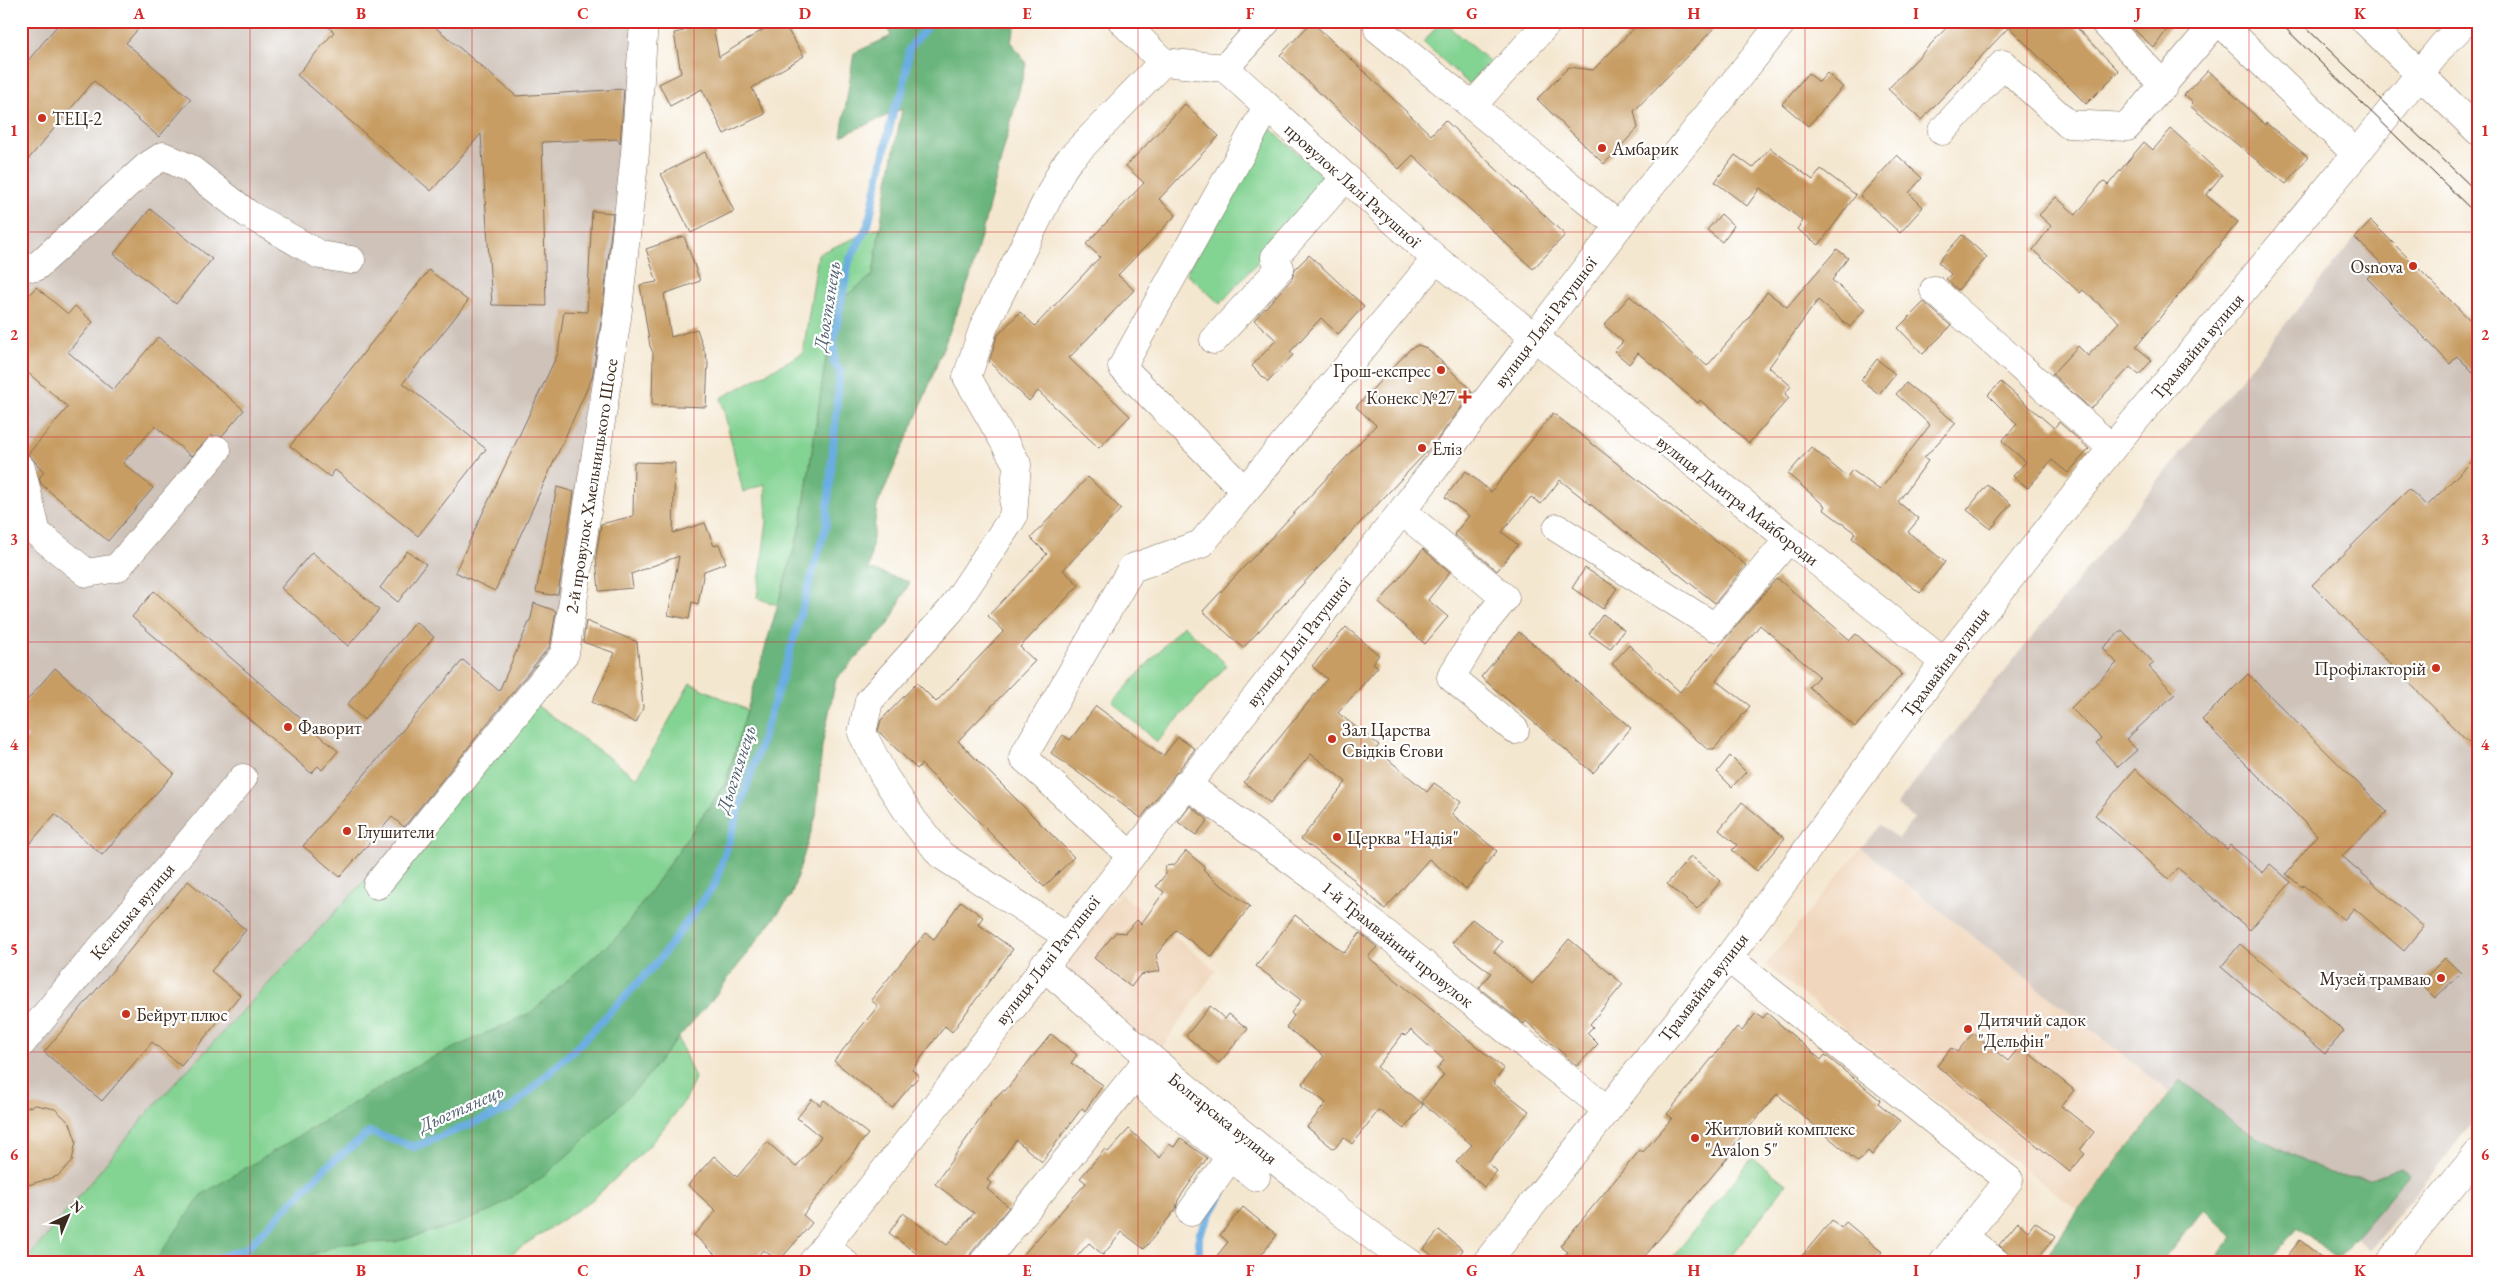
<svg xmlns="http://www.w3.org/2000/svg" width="2499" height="1284" viewBox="0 0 2499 1284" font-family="'EB Garamond',serif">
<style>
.built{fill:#f0d6bc}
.industrial{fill:#cec2b9}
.green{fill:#83d393;stroke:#5f7e58}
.forest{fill:#6ab57d;stroke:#52704e}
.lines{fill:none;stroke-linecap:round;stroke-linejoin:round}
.stream{stroke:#6bade0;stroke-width:8}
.building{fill:#c79d63}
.minor-casing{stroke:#7c6c5c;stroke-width:29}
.major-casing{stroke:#7c6c5c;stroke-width:29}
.minor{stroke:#fff;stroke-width:28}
.major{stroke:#fff;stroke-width:28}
.tram{stroke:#3b2a1e;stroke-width:1}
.grid{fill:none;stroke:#d62828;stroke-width:1;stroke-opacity:0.55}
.poi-dot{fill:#c8321e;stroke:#fff;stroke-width:2}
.labels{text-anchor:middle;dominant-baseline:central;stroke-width:4.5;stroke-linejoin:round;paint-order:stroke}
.poi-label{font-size:18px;fill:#3b2a1e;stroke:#fff;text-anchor:start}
.street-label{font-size:18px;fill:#3b2a1e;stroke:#fff}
.water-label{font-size:19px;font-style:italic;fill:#4e5e6c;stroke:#fff}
.neatline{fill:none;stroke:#d62828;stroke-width:2}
.grid-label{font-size:16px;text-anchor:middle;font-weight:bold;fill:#d62828}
</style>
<rect width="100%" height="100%" fill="#fff"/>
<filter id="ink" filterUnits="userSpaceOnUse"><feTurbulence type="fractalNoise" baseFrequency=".02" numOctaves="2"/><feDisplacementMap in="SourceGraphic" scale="10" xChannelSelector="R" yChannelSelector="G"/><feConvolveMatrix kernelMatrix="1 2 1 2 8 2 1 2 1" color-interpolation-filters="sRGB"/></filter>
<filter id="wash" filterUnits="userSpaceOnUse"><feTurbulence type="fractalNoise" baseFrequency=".0096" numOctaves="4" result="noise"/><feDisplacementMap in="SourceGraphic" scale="20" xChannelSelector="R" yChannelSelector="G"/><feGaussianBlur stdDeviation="1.12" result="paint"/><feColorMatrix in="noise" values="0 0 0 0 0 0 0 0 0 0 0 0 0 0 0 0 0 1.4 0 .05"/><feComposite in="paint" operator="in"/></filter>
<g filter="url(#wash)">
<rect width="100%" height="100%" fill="#f4e7d0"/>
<g class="built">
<polygon points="1861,848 2171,1093 2078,1211 1765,965"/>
<polygon points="1120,893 1216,970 1160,1050 1071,975 1068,957"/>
</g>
<g class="industrial">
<polygon points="21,21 639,21 629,152 561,652 369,876 149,1111 24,1263 21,1263"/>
<polygon points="2355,238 2364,246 2426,278 2478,328 2478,1116 2370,1250 1861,848 1880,825 1898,839 1914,818 1896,805"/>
</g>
<g class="green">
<polygon points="1442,21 1490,62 1469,84 1423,42"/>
<polygon points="1268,126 1329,182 1220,304 1186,273"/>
<polygon points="880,227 873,276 830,308 826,358 801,525 778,605 757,598 767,521 765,484 743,492 721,398 803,353 818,254"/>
<polygon points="1183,625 1227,665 1157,742 1113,702"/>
<polygon points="690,683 747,710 726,782 622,932 678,1038 695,1078 686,1099 671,1119 648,1147 618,1176 592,1200 497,1263 24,1263 149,1111 369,876 528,699 637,778"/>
<polygon points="1752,1158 1786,1184 1726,1263 1668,1263"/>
</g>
<g class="forest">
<polygon points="885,21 1017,21 1011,41 1026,64 970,278 919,411 877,506 869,569 910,582 888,625 836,679 822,746 816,816 791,896 711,1001 678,1038 641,1084 590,1135 544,1176 491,1211 454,1225 395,1242 339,1244 291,1263 154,1263 201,1195 417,1065 530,1013 622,932 726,782 801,525 826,358 830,308 873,275 884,202 902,109 841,136 854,53 891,36"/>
<polygon points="2181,1080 2242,1130 2334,1175 2372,1178 2401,1167 2410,1174 2337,1259 2298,1227 2268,1263 2219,1263 2215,1260 2233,1237 2204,1209 2161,1263 2042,1263 2078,1211"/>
</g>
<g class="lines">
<g class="stream">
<polyline points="204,1263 247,1248 326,1167 370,1132 414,1147 511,1108 574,1050 656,964 715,884 784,672 826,526 840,371 834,363 834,340 849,261 868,225 894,108 903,91 909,49 931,21"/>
<polyline points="1199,1263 1199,1235 1229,1180"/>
</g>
</g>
<g id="blocks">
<g class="building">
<polygon points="61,21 145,21 126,43 191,99 159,137 94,81 21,168 21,69"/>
<polygon points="321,21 428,21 516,96 624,89 620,144 618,139 542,142 546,306 492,305 481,134 431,191 297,75 334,32"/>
<polygon points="682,21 712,21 719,57 777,21 782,21 804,56 752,88 765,114 724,134 702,89 670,106 659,84 681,73 674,33 684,31"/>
<polygon points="1641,21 1721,21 1634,111 1638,128 1604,164 1537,99 1569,67 1593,70"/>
<polygon points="1953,21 2070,21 2119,71 2086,104 2009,27 1921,120 1888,89"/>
<polygon points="2125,21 2173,21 2154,48"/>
<polygon points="1312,22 1431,135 1445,120 1565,235 1533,269 1413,155 1399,169 1280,55"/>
<polygon points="2208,70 2265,125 2266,123 2308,157 2286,184 2190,106 2193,103 2184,95"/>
<polygon points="1808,73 1819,82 1827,73 1843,87 1808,126 1782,104"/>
<polygon points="1185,104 1219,136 1159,199 1176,215 1118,275 1134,290 1069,358 1130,416 1099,448 1038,391 1029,401 989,362 997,336 1020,312 1035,326 1100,257 1086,244 1144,183 1126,166"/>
<polygon points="2171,129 2222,175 2206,195 2238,222 2136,347 2152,360 2139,375 2130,367 2091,409 2052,374 2078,346 2088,356 2119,322 2083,290 2080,293 2033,250 2051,226 2039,215 2056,197 2076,215 2103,181 2108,185 2144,142 2153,150"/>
<polygon points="1770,148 1813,180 1821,169 1856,195 1819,245 1797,229 1803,221 1760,188 1747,206 1715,182 1735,155 1753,168"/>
<polygon points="705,152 734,211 691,233 661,174"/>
<polygon points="1897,155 1922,178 1909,193 1923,207 1900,233 1860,196"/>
<polygon points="150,209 212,259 176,304 114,254"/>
<polygon points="592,211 613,213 602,316 592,378 495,591 455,572 558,353 564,311 587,312"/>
<polygon points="1721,214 1734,226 1722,242 1707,230"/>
<polygon points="2371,221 2478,328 2478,377 2457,356 2450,364 2367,278 2382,264 2355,238"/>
<polygon points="1962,235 1987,257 1958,290 1946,279 1951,274 1938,262"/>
<polygon points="684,236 700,281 664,294 671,337 697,329 708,362 706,407 652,405 653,353 650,346 640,285 657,282 646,249"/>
<polygon points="1837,249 1848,258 1832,280 1865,309 1850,327 1818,300 1769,367 1791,386 1785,394 1789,398 1749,443 1700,400 1698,403 1638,353 1629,364 1614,351 1623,342 1604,325 1630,296 1707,366 1747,320 1767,292 1787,307"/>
<polygon points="1309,255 1364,306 1338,334 1321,318 1290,352 1293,355 1268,382 1252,366 1276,340 1254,320 1292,279 1295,269"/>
<polygon points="429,270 468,301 403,383 486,449 418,536 335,470 330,477 290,446"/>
<polygon points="36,287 68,314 75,306 93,322 68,352 113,390 158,337 244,410 222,436 211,436 191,456 155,426 123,463 153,488 108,541 41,484 39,478 44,472 28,454 68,407 21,367 21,304"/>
<polygon points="1924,302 1951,326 1923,354 1898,328"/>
<polygon points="1418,345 1427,348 1467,386 1472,393 1433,445 1243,648 1203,611 1376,425 1356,407 1410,349"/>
<polygon points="1877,359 1895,374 1879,394 1861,380"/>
<polygon points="2001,382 2054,428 2059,422 2089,449 2068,473 2052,460 2028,488 2013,476 2026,462 2002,441 2017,424 1988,395"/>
<polygon points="1906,383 1956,423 1924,458 1928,461 1898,502 1919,519 1908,532 1945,562 1920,593 1852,538 1855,533 1823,509 1825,506 1788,474 1811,447 1847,477 1852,470 1880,490 1930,425 1896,394"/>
<polygon points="1553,413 1746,565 1715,603 1560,480 1541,504 1531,497 1502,532 1518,545 1497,571 1454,534 1469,516 1445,497 1466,471 1491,492"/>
<polygon points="2478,455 2478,752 2312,585 2409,489 2427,506"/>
<polygon points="634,462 675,463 673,533 705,523 714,546 719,544 726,563 704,571 698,604 692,602 689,619 668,615 679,556 631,574 633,588 599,591 596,557 601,524 633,516"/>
<polygon points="1088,477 1121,509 1063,570 1079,585 1020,647 1035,661 958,741 1074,857 1044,887 921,764 917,769 878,731 881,720 917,683 936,702 1004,631 988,616 1047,554 1031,538"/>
<polygon points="1987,485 2011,504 1991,529 1967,510"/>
<polygon points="557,487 574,492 558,594 551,595 536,592"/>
<polygon points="1423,549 1450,572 1428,600 1448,617 1425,644 1379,603"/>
<polygon points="407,551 426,564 398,602 380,588"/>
<polygon points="312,552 379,610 348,646 281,588"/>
<polygon points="1585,568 1617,588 1603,609 1572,588"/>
<polygon points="1777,578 1850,640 1856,634 1902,674 1855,727 1809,687 1819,676 1760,625 1716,680 1750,706 1714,749 1707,749 1612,664 1629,645 1680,692"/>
<polygon points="154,591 338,751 322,770 318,766 311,773 132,617"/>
<polygon points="534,603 556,611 550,646 404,827 392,817 340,877 303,846 463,660 499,691 531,618"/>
<polygon points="1603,614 1624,630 1610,649 1589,634"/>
<polygon points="586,621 637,642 643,708 636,723 592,702 615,653 583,642"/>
<polygon points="416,622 434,637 364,720 347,705"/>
<polygon points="1346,627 1379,655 1373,663 1378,667 1338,713 1379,745 1376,749 1427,792 1434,783 1461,802 1452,814 1497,851 1466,889 1429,859 1385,909 1355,882 1356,881 1301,839 1346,782 1311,754 1270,803 1244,782 1327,679 1312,666"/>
<polygon points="2122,630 2154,663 2149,667 2175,694 2126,739 2137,750 2118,767 2096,743 2101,738 2071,708 2117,663 2103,648"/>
<polygon points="1519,632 1631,728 1593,773 1481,677"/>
<polygon points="55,668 174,773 102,855 55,814 21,854 21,746 29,737 21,730 21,707"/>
<polygon points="2248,674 2387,812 2342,856 2424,927 2404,951 2354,908 2344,920 2303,885 2302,887 2286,874 2317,835 2202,720"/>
<polygon points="1096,706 1163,756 1178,737 1195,749 1141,818 1051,753 1063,735 1070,740"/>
<polygon points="1730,756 1746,772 1732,787 1717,772"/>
<polygon points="2135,769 2227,849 2230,845 2263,873 2270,864 2291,882 2250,930 2178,868 2169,879 2095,815"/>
<polygon points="1742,802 1785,838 1757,871 1732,850 1737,845 1719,830"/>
<polygon points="1190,806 1208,820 1196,835 1178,822"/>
<polygon points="1186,851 1205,867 1203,869 1214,880 1250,906 1212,957 1176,930 1156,955 1160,971 1140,975 1131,987 1094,958 1116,932 1125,933 1137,920 1141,924 1164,892 1156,886 1166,874 1165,866 1174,865"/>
<polygon points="1691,856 1721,881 1697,909 1667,884"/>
<polygon points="188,881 246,930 211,971 240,995 181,1066 152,1042 102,1101 44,1052"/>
<polygon points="961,901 983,917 978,924 1013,949 952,1032 945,1026 912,1070 919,1076 892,1108 834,1061 878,1006 871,1000 908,954 926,933 934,939"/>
<polygon points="1295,915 1344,953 1360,933 1377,947 1368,957 1504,1069 1493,1083 1529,1111 1488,1163 1497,1171 1484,1187 1456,1162 1472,1145 1421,1102 1444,1075 1437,1069 1444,1060 1411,1030 1405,1036 1403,1034 1377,1067 1423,1105 1404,1129 1379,1110 1352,1144 1344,1137 1334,1149 1307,1127 1326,1103 1302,1084 1324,1056 1286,1027 1294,1016 1291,1013 1301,1000 1256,966"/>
<polygon points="1472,919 1502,942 1494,952 1532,984 1569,939 1623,984 1590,1024 1593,1027 1587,1033 1598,1044 1577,1066 1526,1021 1524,1024 1479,988 1491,973 1452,943"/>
<polygon points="2240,944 2344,1031 2325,1054 2221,967"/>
<polygon points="2445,958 2461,973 2435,998 2420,983"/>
<polygon points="1210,1006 1225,1019 1229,1014 1248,1029 1219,1063 1186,1036"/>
<polygon points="1756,1013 1763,1018 1767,1013 1821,1060 1825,1055 1880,1100 1878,1103 1900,1121 1872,1155 1868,1151 1858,1162 1777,1094 1731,1149 1733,1151 1639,1263 1559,1263 1568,1252 1560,1246 1640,1150 1643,1152 1672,1118 1667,1114 1737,1027 1742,1031"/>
<polygon points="1973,1033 2008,1061 2020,1046 2074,1090 2061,1106 2094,1132 2080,1150 2085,1154 2070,1172 1937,1066 1951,1048 1957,1052"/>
<polygon points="1051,1034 1077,1055 1071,1063 1103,1085 1085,1111 1082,1108 1042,1162 1016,1140 987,1180 991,1183 987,1189 1009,1207 971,1253 968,1263 929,1263 889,1233 903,1213 947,1245 974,1213 935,1184 995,1098 1003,1090 1005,1091"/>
<polygon points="812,1099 820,1105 824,1100 868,1134 803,1215 812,1223 779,1261 763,1250 752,1263 724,1263 694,1235 716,1211 688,1185 714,1156 737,1177 767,1142 796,1167 821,1137 797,1118"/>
<polygon points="36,1105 55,1109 70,1123 76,1141 72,1161 58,1176 21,1187 21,1109"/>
<polygon points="1129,1129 1160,1158 1169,1144 1174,1147 1180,1138 1207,1158 1178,1200 1176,1209 1144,1249 1122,1232 1103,1255 1089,1243 1071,1263 1016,1263 1086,1183 1080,1178 1105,1149 1108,1152"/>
<polygon points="1243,1207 1277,1235 1255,1263 1211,1263 1228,1242 1220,1235"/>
<polygon points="1832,1220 1841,1228 1846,1222 1882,1252 1873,1263 1796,1263"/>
<polygon points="2018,1222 2028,1231 2035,1222 2055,1237 2034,1263 2012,1263 2011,1257 1999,1245"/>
<polygon points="1439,1230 1463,1250 1452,1263 1440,1263 1424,1249"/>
<polygon points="2300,1240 2328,1263 2282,1263"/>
</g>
</g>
</g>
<g filter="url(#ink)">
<use href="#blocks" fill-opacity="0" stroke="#7c6c5c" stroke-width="1"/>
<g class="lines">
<g class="minor-casing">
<g id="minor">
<polyline points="2103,21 2164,86"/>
<polyline points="2219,21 2356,154"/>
<polyline points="1378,29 1619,226"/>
<polyline points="1163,62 1225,68 1436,259 1944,662"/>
<polyline points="1225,68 1267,21"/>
<polyline points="1472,106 1549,21"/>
<polyline points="1942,131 2003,64 2068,124 2127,127 2217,21"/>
<polyline points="21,266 36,267 146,167 163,156 189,168 248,214 320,255 351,260"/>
<polyline points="1934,290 2112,448"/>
<polyline points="1214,340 1280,268 1275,257 1345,178"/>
<polyline points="21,468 37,533 87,573 117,568 217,450"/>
<polyline points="1244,490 1122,367 1267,107"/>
<polyline points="1402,511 1505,598 1483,625 1451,677 1515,730"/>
<polyline points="1557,528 1715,627 1788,540"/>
<polyline points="1186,784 1317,879 1606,1109"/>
<polyline points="1130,855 1023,757 1132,568 1201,544 1436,259"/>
<polyline points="377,885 565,653 617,318 635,153 644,21"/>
<polyline points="1067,936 941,855 913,820 884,776 862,733 869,701 951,610 1013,517 1017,464 967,377 984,326 1063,168 1070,159 1163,62 1122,21"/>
<polyline points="1728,958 2009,1180 1943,1263"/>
<path d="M1043 966C1125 1037 1207 1107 1292 1173 1331 1204 1369 1235 1410 1263"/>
<polyline points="21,1044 243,778"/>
<polyline points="1149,1058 1150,1092 1256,1177"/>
<polyline points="1191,1212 1231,1156"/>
<polyline points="1965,1237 1997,1263"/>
<polyline points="825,1246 845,1263"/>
<polyline points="812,1263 1402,511 1619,226 1783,21"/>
<polyline points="983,1263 1149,1058"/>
<polyline points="1486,1263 1728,958 1944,662 2112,448 2356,154 2442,46 2466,21"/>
<polyline points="2389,1263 2478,1153"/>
</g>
</g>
<g class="major-casing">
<polyline id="major" points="2365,21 2478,131"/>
</g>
<use href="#minor" class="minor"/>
<use href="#major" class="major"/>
<g class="tram">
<polyline points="2278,21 2478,216"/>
<polyline points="2299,21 2478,193"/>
</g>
</g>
</g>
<path class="grid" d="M250 21V1263M472 21V1263M694 21V1263M916 21V1263M1138 21V1263M1361 21V1263M1583 21V1263M1805 21V1263M2027 21V1263M2249 21V1263M21 232H2478M21 437H2478M21 642H2478M21 847H2478M21 1052H2478"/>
<g class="poi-dot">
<circle cx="42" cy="118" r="5"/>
<circle cx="1602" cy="148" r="5"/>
<circle cx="2413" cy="266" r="5"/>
<circle cx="1441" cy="370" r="5"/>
<path d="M1462.5 389.5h5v5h5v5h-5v5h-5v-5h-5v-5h5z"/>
<circle cx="1422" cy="448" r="5"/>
<circle cx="2436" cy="668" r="5"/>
<circle cx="288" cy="727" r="5"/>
<circle cx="1332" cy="739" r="5"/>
<circle cx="347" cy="831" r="5"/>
<circle cx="1337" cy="837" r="5"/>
<circle cx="2441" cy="978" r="5"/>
<circle cx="126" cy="1014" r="5"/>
<circle cx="1968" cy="1029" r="5"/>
<circle cx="1695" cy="1138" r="5"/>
</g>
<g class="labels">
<g class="poi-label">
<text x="52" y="118">ТЕЦ-2</text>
<text x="1612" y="148">Амбарик</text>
<text x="2403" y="266" text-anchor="end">Osnova</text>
<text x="1431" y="370" text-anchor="end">Грош-експрес</text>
<text x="1455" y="397" text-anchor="end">Конекс №27</text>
<text x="1432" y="448">Еліз</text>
<text x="2426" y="668" text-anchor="end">Профілакторій</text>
<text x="298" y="727">Фаворит</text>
<text x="1342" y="729">Зал Царства<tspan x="1342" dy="21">Свідків Єгови</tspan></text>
<text x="357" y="831">Глушители</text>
<text x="1347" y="837">Церква "Надія"</text>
<text x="2431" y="978" text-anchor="end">Музей трамваю</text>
<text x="136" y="1014">Бейрут плюс</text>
<text x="1978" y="1019">Дитячий садок<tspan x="1978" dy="21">"Дельфін"</tspan></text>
<text x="1705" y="1128">Житловий комплекс<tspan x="1705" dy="21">"Avalon 5"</tspan></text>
</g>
<g class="street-label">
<text transform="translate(1353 185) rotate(42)">провулок Лялі Ратушної</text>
<text transform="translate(1545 322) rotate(-53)">вулиця Лялі Ратушної</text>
<text transform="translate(2197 346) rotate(-50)">Трамвайна вулиця</text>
<text transform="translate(591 486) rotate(-81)">2-й провулок Хмельницького Шосе</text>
<text transform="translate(1738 500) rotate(38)">вулиця Дмитра Майбороди</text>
<text transform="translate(1298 642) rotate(-52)">вулиця Лялі Ратушної</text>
<text transform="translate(1945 662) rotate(-53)">Трамвайна вулиця</text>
<text transform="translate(132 911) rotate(-50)">Келецька вулиця</text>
<text transform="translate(1398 944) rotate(39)">1-й Трамвайний провулок</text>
<text transform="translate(1047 960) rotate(-52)">вулиця Лялі Ратушної</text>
<text transform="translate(1703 987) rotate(-52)">Трамвайна вулиця</text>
<text transform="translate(1223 1118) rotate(39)">Болгарська вулиця</text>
</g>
<g class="water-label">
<text transform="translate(827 306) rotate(-81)">Дьогтянець</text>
<text transform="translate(736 769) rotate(-72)">Дьогтянець</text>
<text transform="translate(461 1108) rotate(-24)">Дьогтянець</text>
</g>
</g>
<rect width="2499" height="1284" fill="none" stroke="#fff" stroke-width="55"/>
<g transform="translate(68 1216) rotate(44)" stroke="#ffffff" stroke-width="4" paint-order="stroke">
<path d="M0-4L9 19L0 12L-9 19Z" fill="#3b2a1e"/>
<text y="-8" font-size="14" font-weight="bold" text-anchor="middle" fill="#3b2a1e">N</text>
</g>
<rect x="28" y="28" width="2444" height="1228" class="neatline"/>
<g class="grid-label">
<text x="139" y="19">A</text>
<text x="361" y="19">B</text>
<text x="583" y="19">C</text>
<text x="805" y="19">D</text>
<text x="1027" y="19">E</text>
<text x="1250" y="19">F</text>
<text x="1472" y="19">G</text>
<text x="1694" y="19">H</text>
<text x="1916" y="19">I</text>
<text x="2138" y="19">J</text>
<text x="2360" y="19">K</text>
<text x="14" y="136">1</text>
<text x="2485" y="136">1</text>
<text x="14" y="340">2</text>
<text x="2485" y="340">2</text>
<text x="14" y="545">3</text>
<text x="2485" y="545">3</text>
<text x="14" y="750">4</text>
<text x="2485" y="750">4</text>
<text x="14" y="955">5</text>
<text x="2485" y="955">5</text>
<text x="14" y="1160">6</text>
<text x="2485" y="1160">6</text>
<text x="139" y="1276">A</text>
<text x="361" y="1276">B</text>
<text x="583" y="1276">C</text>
<text x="805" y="1276">D</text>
<text x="1027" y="1276">E</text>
<text x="1250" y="1276">F</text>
<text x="1472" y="1276">G</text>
<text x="1694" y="1276">H</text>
<text x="1916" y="1276">I</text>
<text x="2138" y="1276">J</text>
<text x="2360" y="1276">K</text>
</g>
</svg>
